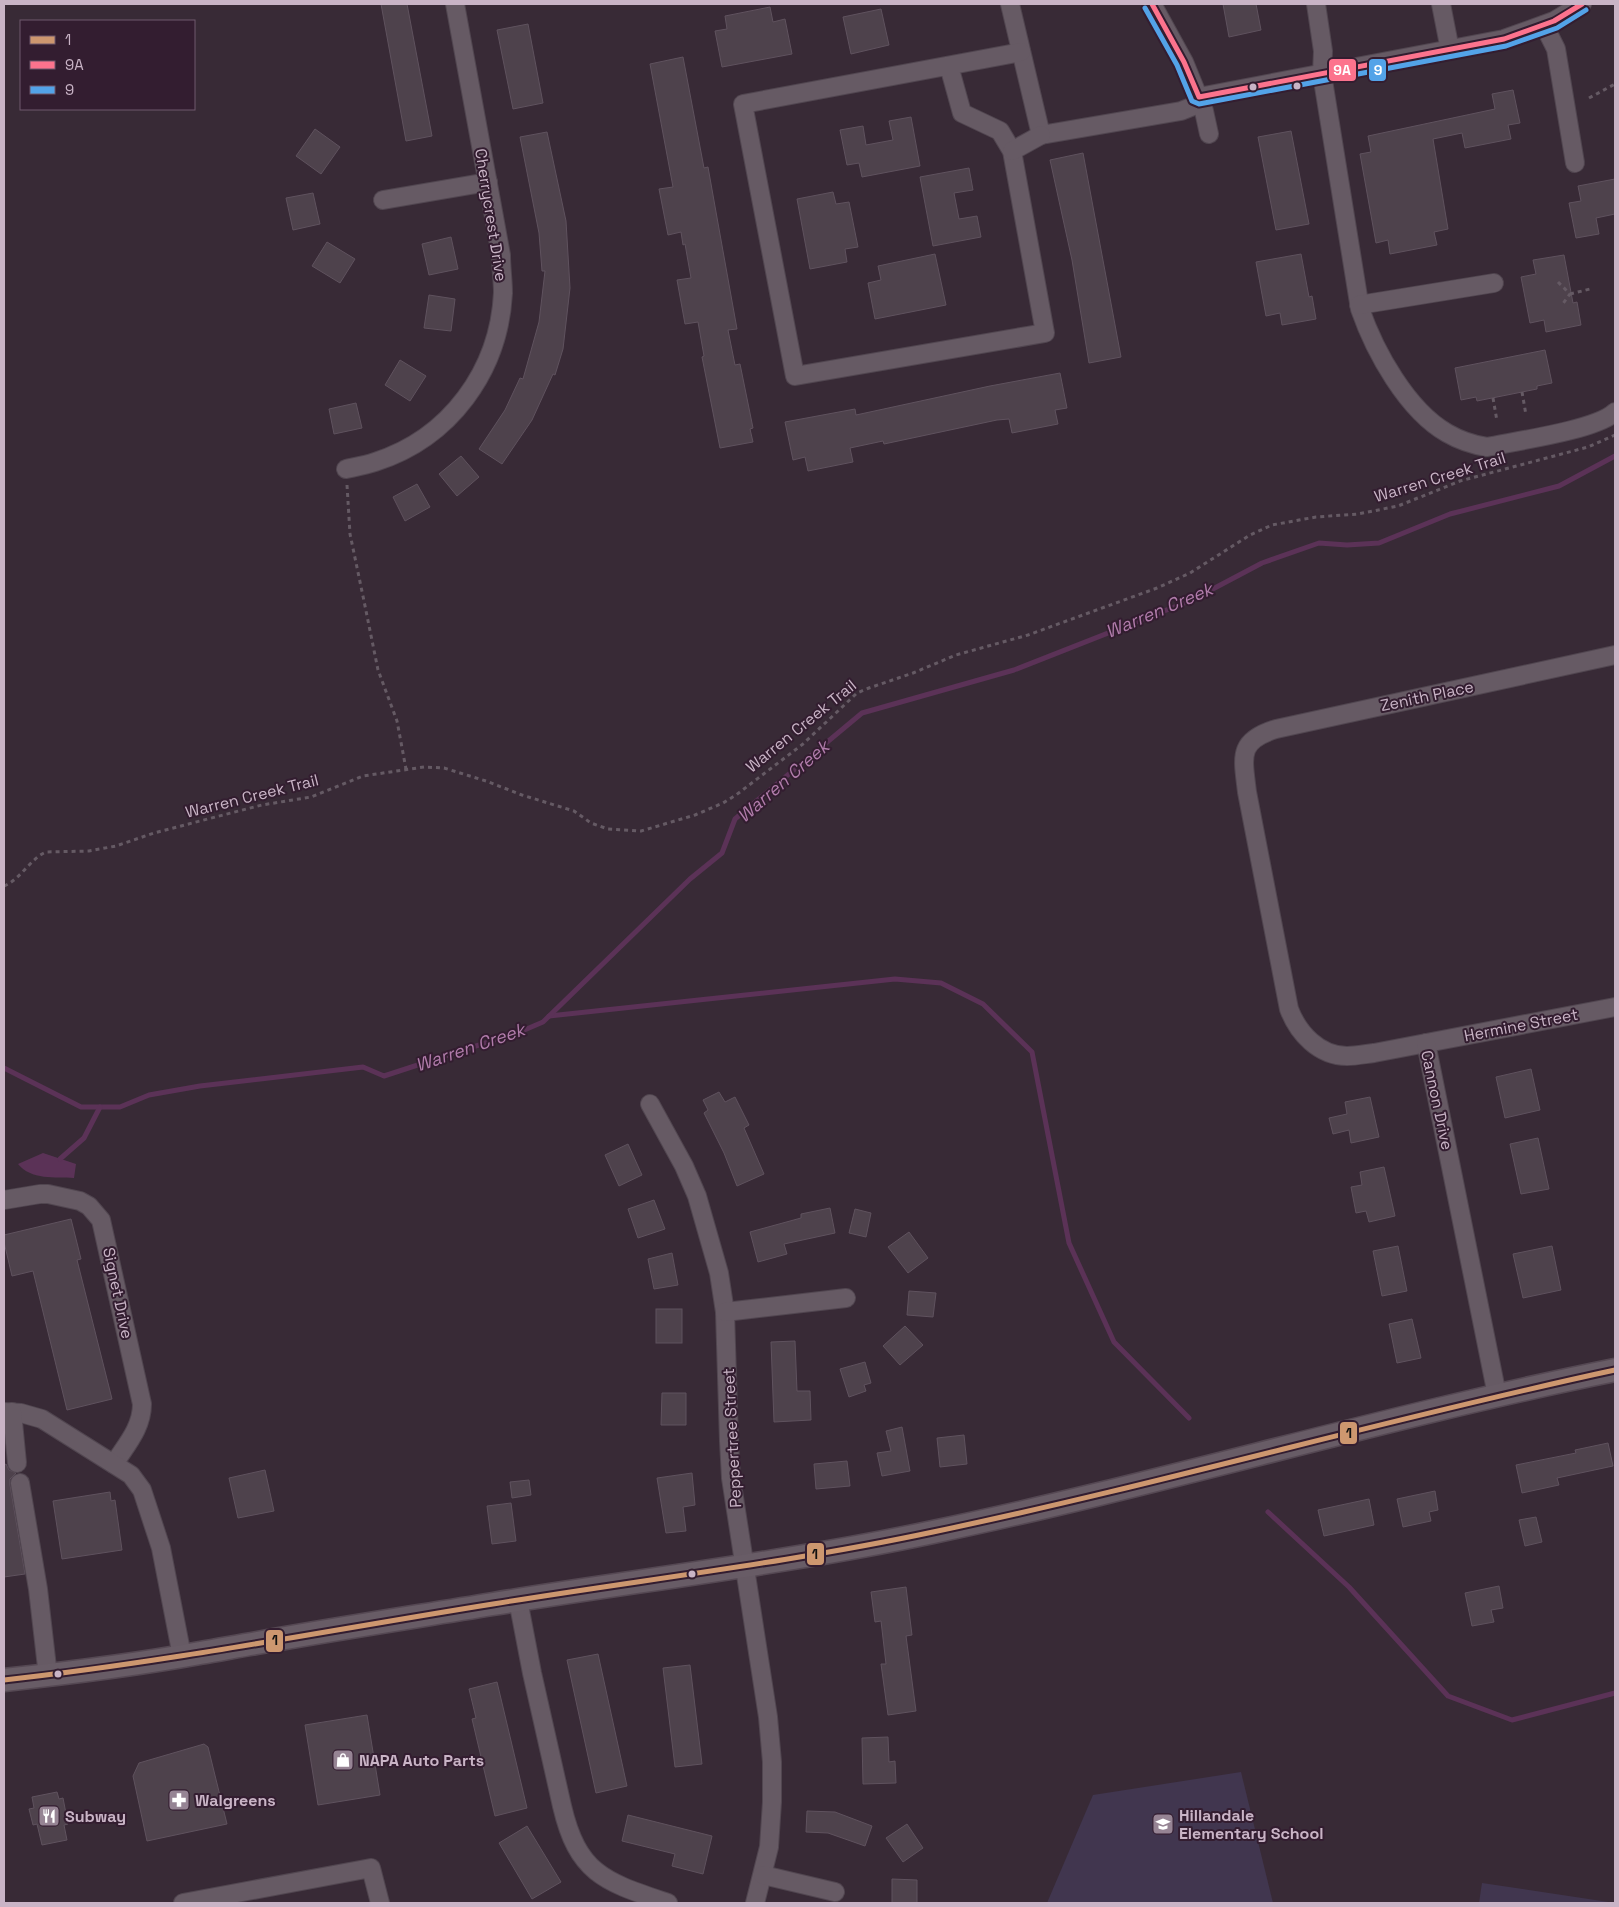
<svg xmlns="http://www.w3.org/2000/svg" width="1619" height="1907" viewBox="0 0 1619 1907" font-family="'Space Grotesk',sans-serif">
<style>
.green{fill:#41364f}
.water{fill:#5b3257}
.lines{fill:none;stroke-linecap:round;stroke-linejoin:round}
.stream{stroke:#5b3257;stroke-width:5}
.building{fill:#4e424c;stroke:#5f525e}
.minor-casing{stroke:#514650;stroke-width:20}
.major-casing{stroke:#554853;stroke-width:25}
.path{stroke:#655a64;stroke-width:3;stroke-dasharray:4 4;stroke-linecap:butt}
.minor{stroke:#665a64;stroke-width:18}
.major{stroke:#685c66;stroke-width:22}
.bus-1-casing{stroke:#331d30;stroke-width:9}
.bus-2-casing{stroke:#331d30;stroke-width:9}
.bus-3-casing{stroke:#331d30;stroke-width:9}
.bus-1{stroke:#cd976f;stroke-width:5}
.bus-2{stroke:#fc738d;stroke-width:5}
.bus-3{stroke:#53a3e8;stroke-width:5}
.bus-dot{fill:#c9b4c6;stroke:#331d30;stroke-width:2}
.labels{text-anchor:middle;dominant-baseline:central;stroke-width:4;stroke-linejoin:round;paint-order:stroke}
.street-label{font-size:16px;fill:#c9b4c6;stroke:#331d30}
.poi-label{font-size:16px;font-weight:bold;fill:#c9b4c6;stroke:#331d30;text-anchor:start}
.water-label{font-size:18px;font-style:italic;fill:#b17cab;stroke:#331d30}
.line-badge{stroke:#331d30;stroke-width:2}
.badge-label{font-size:14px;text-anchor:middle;font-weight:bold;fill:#fff}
.pale-badge-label{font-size:14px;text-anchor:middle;font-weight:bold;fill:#111}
</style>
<rect width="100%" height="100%" fill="#382a36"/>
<g class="green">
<polygon points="1241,1772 1273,1903 1047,1903 1093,1795"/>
<polygon points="1482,1883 1615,1903 1479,1903"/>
</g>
<path class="water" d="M43 1153 76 1164 74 1178C55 1177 31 1180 18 1164Z"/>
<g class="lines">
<g class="stream">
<polyline points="549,1016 895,979 941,983 983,1004 1032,1052 1069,1243 1114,1342 1189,1418"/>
<polyline points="4,1068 81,1107 120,1107 149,1095 200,1086 363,1067 384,1076 522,1031 543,1022 690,879 722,853 735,819 862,713 1014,670 1192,600 1262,563 1319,543 1347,545 1379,543 1450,514 1559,486 1615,456"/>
<polyline points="60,1159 84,1138 100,1107"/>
<polyline points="1268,1512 1349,1587 1448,1696 1512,1720 1615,1693"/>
</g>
</g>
<g class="building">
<polygon points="381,4 407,4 432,136 406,141"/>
<polygon points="1223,4 1256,4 1261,30 1229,37"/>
<polygon points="770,7 773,22 785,19 792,54 722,67 715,31 727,29 725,16"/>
<polygon points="881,9 889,45 851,54 843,17"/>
<polygon points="528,24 543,103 513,109 497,30"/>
<polygon points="683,57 704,168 708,167 716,212 737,329 728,330 735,365 740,364 753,428 750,429 753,442 720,448 702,357 704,356 698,322 685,324 677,280 691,278 685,244 683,245 681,232 668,235 659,189 673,187 650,64"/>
<polygon points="1513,90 1520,123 1508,125 1511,139 1465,148 1462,133 1433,139 1448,229 1434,232 1437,245 1390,254 1388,240 1376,243 1360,154 1371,152 1368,136 1495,109 1492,94"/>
<polygon points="911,117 920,166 862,177 859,163 847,165 840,130 863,126 866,145 893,140 889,121"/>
<polygon points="315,129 340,147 321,174 296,156"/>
<polygon points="1291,131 1309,224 1276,230 1258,137"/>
<polygon points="547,132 566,221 570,288 563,349 555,375 553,374 532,420 502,464 479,449 505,410 520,378 523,379 539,322 545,271 542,271 539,233 520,137"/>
<polygon points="1083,153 1121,357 1089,363 1072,260 1050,160"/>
<polygon points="969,168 973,190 954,193 959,219 977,216 981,237 933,246 920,177"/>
<polygon points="1615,179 1615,214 1596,218 1599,234 1576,238 1569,203 1581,201 1578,186"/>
<polygon points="833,192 836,204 849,202 858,247 845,249 847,262 810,269 797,199"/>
<polygon points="313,193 320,224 293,230 286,198"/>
<polygon points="451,237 458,269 429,275 422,244"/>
<polygon points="327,242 355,259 340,283 312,266"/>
<polygon points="935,254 946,305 875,319 868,283 881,280 878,266"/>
<polygon points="1301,254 1309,297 1312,296 1316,319 1282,325 1280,313 1266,316 1256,262"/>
<polygon points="1564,255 1573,303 1577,302 1581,325 1546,332 1544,320 1530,323 1521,277 1536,274 1533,260"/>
<polygon points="429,295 455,299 451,331 424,328"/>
<polygon points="1545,350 1552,383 1537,386 1537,389 1477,401 1476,397 1461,400 1455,368"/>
<polygon points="400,360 426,376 410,401 385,385"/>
<polygon points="1060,373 1067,408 1055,410 1058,424 1012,433 1009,419 997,420 884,444 883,441 850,448 853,462 808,471 805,457 793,460 785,422 855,409 856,415 990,386"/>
<polygon points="356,403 362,428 334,434 329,409"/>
<polygon points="461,456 479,477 457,496 439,474"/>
<polygon points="417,484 430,507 405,521 393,497"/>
<polygon points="1531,1069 1540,1110 1505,1118 1496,1077"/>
<polygon points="719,1092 725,1102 735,1097 749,1125 744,1128 764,1174 737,1186 724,1153 704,1113 708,1110 703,1100"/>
<polygon points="1370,1097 1379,1137 1351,1143 1349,1130 1333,1134 1329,1118 1347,1114 1345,1102"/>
<polygon points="1538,1138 1549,1189 1521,1194 1510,1144"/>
<polygon points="628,1144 642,1175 619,1186 605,1155"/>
<polygon points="1384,1167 1395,1216 1369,1222 1366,1211 1356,1213 1351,1187 1362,1185 1360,1172"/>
<polygon points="654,1200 665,1229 638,1238 628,1209"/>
<polygon points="830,1208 835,1233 784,1244 787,1254 758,1262 750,1232 801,1218 801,1214"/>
<polygon points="855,1209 871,1213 866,1237 849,1233"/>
<polygon points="71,1219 81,1259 77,1260 112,1399 67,1410 33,1271 12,1276 4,1242 4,1235"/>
<polygon points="909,1232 928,1258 908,1273 888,1247"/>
<polygon points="1398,1246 1407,1291 1382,1296 1373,1251"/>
<polygon points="1552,1246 1561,1290 1523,1298 1513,1254"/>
<polygon points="672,1253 678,1285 654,1289 648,1259"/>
<polygon points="909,1291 936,1293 933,1317 907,1315"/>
<rect x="656" y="1309" width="26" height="34"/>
<polygon points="1412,1319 1421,1358 1397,1363 1389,1324"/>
<polygon points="905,1326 923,1345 900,1365 883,1346"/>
<polygon points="795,1341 797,1391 810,1391 811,1420 774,1422 771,1342"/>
<polygon points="865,1362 871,1383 864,1385 866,1391 849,1397 840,1369"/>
<polygon points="662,1393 686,1393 686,1425 661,1425"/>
<polygon points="902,1427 910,1471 882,1476 877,1453 891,1451 886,1431"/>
<polygon points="964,1435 967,1464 940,1467 937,1438"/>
<polygon points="1608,1443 1613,1466 1557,1478 1559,1485 1522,1493 1516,1465 1576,1453 1575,1450"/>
<polygon points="847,1461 850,1486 816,1489 814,1464"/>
<polygon points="6,1464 9,1470 16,1473 10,1479 10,1485 25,1574 4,1577 4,1465"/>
<polygon points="265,1470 274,1511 238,1518 229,1478"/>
<polygon points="692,1473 695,1505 683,1507 686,1531 666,1533 657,1478"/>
<polygon points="529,1480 531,1495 512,1498 510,1482"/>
<polygon points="1435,1491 1438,1510 1429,1512 1431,1521 1403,1527 1397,1499"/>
<polygon points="110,1492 111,1501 115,1500 122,1550 62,1559 53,1501"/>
<polygon points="1369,1499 1374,1525 1324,1536 1318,1510"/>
<polygon points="511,1503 516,1541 492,1544 487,1506"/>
<polygon points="1536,1517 1542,1542 1525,1546 1519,1520"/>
<polygon points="1499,1586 1503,1608 1491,1610 1494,1622 1472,1626 1465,1593"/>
<polygon points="906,1587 912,1635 906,1636 916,1711 888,1715 881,1664 886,1664 881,1621 875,1622 871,1592"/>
<polygon points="598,1654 627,1786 596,1793 567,1660"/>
<polygon points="690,1665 702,1764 675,1767 663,1668"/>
<polygon points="497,1682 527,1808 495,1816 472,1719 476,1718 469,1689"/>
<polygon points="367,1715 380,1795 318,1805 305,1725"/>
<polygon points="888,1737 889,1762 895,1761 896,1783 863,1784 862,1738"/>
<polygon points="204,1744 208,1747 227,1824 147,1841 133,1776 139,1763"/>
<polygon points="57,1792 59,1799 63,1798 68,1824 64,1825 67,1840 42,1845 37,1824 33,1825 29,1809 34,1808 32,1797"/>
<polygon points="807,1811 835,1812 872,1826 865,1846 828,1833 806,1832"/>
<polygon points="628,1815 712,1836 703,1874 672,1866 675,1854 622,1841"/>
<polygon points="907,1824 923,1848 903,1862 886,1838"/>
<polygon points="527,1826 561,1882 532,1899 499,1843"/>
<polygon points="892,1879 917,1880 917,1903 892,1903"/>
</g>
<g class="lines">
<g class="minor-casing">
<g id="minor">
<polyline points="1010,4 1041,135 1181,111 1201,103"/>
<polyline points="1152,4 1184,62 1204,111 1209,134"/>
<path d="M1316 4 1323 51 1322 74 1360 309C1375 352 1407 410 1447 433 1459 440 1474 445 1487 447 1516 441 1596 430 1615 412"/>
<polyline points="1441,4 1450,50"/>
<polyline points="1544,25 1556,49 1575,163"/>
<polyline points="949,66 962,113 1000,131 1012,151 1045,333 795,376 743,104 1021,52"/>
<polyline points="1199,97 1504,39 1554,21 1582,4"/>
<polyline points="1012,151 1041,135"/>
<polyline points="383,200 488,182"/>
<polyline points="1359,305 1494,283"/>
<path d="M346 469C355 467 366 465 375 462 450 438 499 371 503 293 503 281 501 268 501 255L455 4"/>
<path d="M1615 655 1276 729C1237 741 1243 757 1247 792L1289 1009C1298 1033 1319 1056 1347 1056 1356 1056 1365 1054 1374 1053L1615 1007"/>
<polyline points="1426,1043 1497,1395"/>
<polyline points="650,1104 684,1166 697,1196 719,1273 725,1312 729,1441 731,1478 768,1717 772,1762 772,1802 769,1847 755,1903"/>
<path d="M4 1200 40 1194H48L80 1201 89 1206 101 1220 142 1404C142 1428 126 1445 114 1464"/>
<polyline points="725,1312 846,1298"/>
<polyline points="4,1412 21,1413 42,1419 131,1475 142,1490 161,1548 182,1656"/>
<polyline points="12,1412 17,1463"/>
<polyline points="20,1483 38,1589 48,1676"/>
<path d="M518 1600 532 1673 562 1806C578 1875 606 1882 668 1903"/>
<polyline points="763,1875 835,1892"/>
<polyline points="183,1903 371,1868 380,1903"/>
</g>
</g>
<g class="major-casing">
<path id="major" d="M4 1680C69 1673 135 1665 200 1653 219 1650 238 1646 257 1643 335 1629 414 1617 493 1604 640 1580 787 1563 933 1532 1162 1484 1386 1416 1615 1370"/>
</g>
<g class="path">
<polyline points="1589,98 1615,84"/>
<polyline points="1558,282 1570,294 1562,305"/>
<polyline points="1570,294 1590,289"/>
<polyline points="1522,392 1526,415"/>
<polyline points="1493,398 1497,421"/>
<polyline points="347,485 350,534 364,601 378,670 397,721 406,769"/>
<path d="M4 886C21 879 31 858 46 852L89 851 116 846 154 833 223 815 262 805 311 797 363 776 424 767 444 768 486 781 522 795 574 811 591 823 608 829 641 831 695 815 723 803 736 795 803 744 857 693 869 688 913 673 956 655 1028 635 1157 588 1190 573 1250 535 1272 525 1316 517 1358 514 1398 506 1460 481 1588 447 1615 435"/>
</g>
<use href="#minor" class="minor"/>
<use href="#major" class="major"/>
<g class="bus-1-casing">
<path id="bus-1" d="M4 1680C168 1662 330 1630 493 1604 640 1580 787 1563 933 1532 1162 1484 1386 1419 1615 1370"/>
</g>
<g class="bus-2-casing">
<polyline id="bus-2" points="1152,4 1184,62 1199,97 1504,39 1554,21 1582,4"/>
</g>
<g class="bus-3-casing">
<polyline id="bus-3" points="1145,8 1177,65 1192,101 1199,104 1506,46 1557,28 1586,10"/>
</g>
<use href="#bus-1" class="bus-1"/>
<use href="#bus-2" class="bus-2"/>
<use href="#bus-3" class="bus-3"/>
</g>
<defs>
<g id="shop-square" transform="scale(1.125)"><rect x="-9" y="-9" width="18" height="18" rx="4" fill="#968494" stroke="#331d30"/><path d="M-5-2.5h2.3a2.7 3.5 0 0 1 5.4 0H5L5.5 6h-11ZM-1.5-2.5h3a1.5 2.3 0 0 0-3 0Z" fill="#fff"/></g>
<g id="pharmacy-square" transform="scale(1.125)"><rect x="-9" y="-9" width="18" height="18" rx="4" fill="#968494" stroke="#331d30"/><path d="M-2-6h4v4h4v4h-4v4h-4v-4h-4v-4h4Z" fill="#fff"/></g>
<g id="restaurant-square" transform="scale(1.125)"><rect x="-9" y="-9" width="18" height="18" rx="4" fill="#968494" stroke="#331d30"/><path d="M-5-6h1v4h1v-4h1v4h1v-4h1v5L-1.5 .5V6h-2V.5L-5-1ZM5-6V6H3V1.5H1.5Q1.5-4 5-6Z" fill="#fff"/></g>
<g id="school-square" transform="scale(1.125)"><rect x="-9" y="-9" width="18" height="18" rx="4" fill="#968494" stroke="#331d30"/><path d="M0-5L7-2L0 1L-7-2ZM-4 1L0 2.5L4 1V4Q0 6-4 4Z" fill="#fff"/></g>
</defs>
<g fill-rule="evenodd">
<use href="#shop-square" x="343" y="1760"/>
<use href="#pharmacy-square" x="179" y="1800"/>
<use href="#restaurant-square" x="49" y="1816"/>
<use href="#school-square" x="1163" y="1824"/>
</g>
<g class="bus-dot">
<circle cx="1297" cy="86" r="4.5"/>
<circle cx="1253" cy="87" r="4.5"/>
<circle cx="692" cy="1574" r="4.5"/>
<circle cx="58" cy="1674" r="4.5"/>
</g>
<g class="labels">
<g class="street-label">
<text transform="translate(491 215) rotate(81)">Cherrycrest Drive</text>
<text transform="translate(1440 477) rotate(-17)">Warren Creek Trail</text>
<text transform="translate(1427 696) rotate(-12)">Zenith Place</text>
<text transform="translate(801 726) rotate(-39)">Warren Creek Trail</text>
<text transform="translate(252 796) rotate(-14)">Warren Creek Trail</text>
<text transform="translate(1521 1025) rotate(-11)">Hermine Street</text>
<text transform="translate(1437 1100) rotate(78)">Cannon Drive</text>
<text transform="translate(118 1293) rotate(78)">Signet Drive</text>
<text transform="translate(732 1438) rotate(-93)">Peppertree Street</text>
</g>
<g class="poi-label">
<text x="359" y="1760">NAPA Auto Parts</text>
<text x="195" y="1800">Walgreens</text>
<text x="1179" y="1815">Hillandale<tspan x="1179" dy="18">Elementary School</tspan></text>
<text x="65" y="1816">Subway</text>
</g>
<g class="water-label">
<text transform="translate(1159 610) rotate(-23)">Warren Creek</text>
<text transform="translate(783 781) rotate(-41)">Warren Creek</text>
<text transform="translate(470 1047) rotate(-19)">Warren Creek</text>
</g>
</g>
<g class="line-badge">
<rect x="1328" y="58" width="29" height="24" rx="5" fill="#fc738d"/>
<rect x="1368" y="58" width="19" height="24" rx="5" fill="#53a3e8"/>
<rect x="1339" y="1421" width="19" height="24" rx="5" fill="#cd976f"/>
<rect x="806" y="1542" width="19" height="24" rx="5" fill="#cd976f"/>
<rect x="265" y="1629" width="19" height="24" rx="5" fill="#cd976f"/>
</g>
<g class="badge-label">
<text x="1342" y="75">9A</text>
<text x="1378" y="75">9</text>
</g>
<g class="pale-badge-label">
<text x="1349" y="1438">1</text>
<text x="815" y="1559">1</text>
<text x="275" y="1645">1</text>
</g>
<rect width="1619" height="1907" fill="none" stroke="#c9b4c6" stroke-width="10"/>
<rect x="20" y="20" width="175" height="90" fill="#331d30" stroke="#6f596c"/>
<rect x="30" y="36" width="25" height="8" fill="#cd976f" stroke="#6f596c"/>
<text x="65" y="45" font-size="15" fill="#c9b4c6">1</text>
<rect x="30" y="61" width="25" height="8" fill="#fc738d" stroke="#6f596c"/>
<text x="65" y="70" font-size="15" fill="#c9b4c6">9A</text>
<rect x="30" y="86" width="25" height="8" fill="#53a3e8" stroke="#6f596c"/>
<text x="65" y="95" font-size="15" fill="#c9b4c6">9</text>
</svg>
